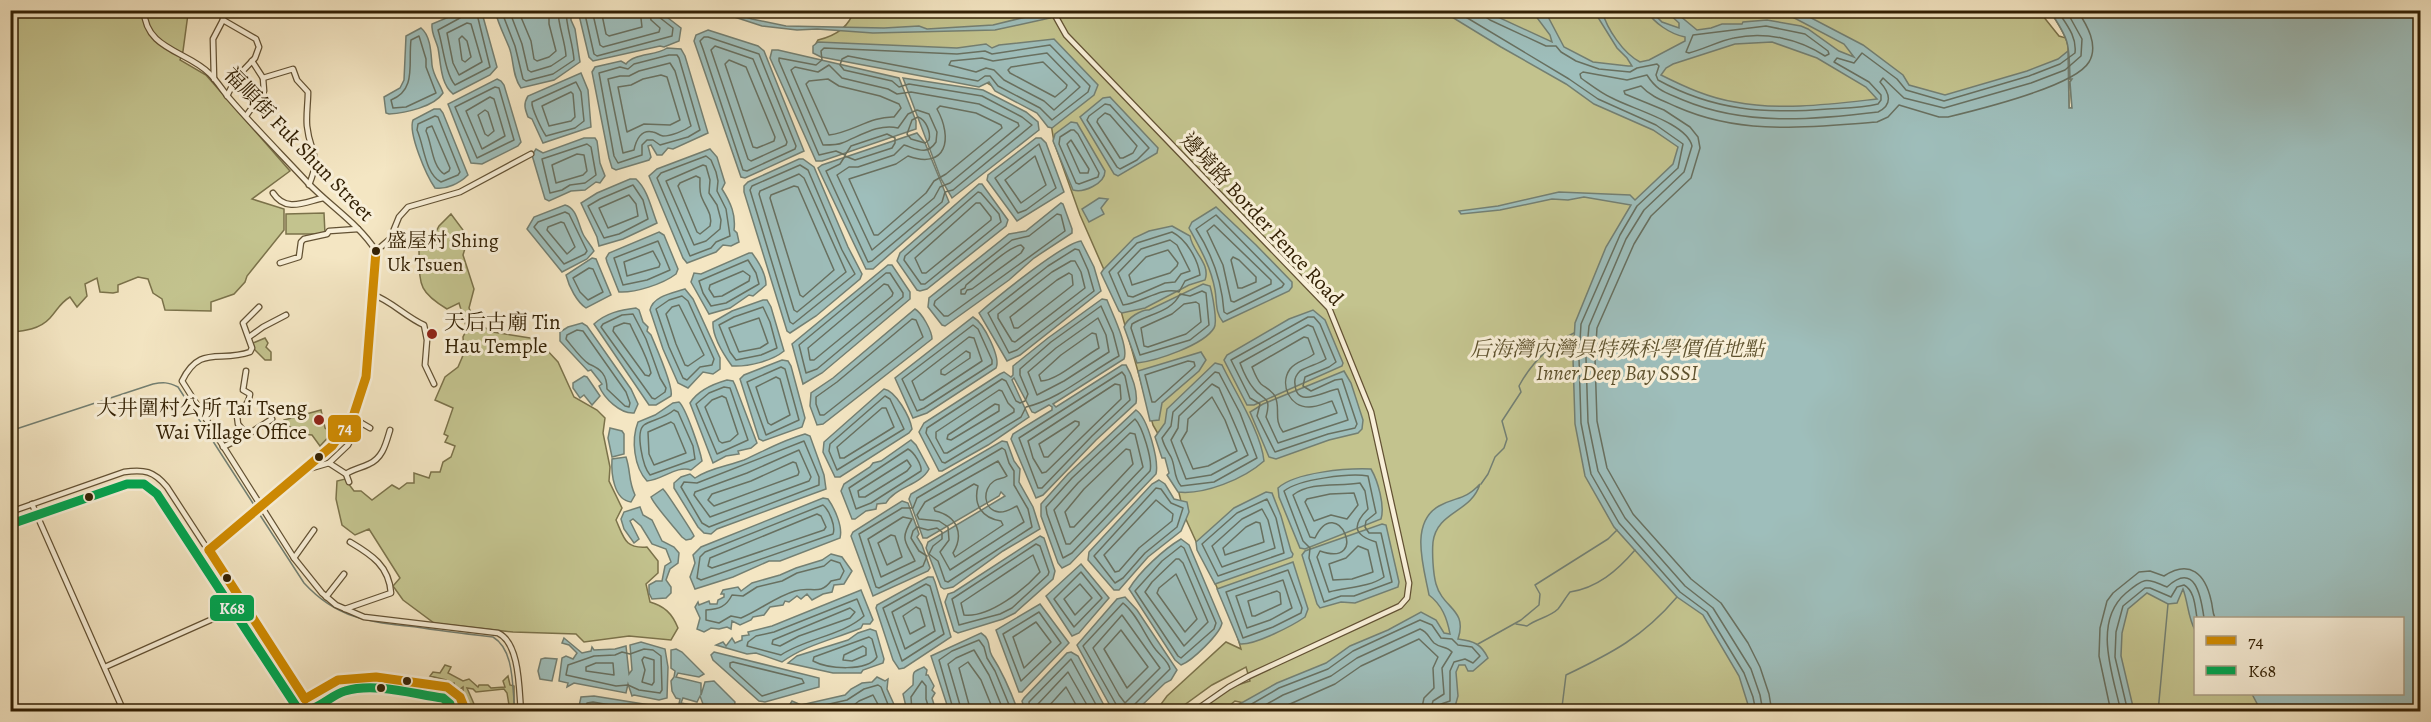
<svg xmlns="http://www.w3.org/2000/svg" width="2431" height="722" viewBox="0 0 2431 722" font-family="Alegreya,'Noto Serif TC',serif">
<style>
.green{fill:#c3c38e;stroke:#7b724a;stroke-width:1.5;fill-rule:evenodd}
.water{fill:#9ebebb;stroke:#737f72;stroke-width:1.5;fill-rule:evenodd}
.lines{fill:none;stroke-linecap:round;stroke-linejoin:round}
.shore{stroke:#687060;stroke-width:1.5}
.stream{stroke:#737f72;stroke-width:1.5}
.minor-casing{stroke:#635234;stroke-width:7}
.minor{stroke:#f8efd8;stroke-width:4.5}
.bus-1-casing{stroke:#f8efd8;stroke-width:14}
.bus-2-casing{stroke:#f8efd8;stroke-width:14}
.bus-1{stroke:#d08b01;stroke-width:9}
.bus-2{stroke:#00a651;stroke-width:9}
.bus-dot{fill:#332105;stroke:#f8efd8;stroke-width:2}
.poi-dot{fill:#8f2418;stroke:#f8efd8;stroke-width:2}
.labels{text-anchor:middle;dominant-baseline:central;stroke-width:6;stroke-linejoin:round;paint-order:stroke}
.bus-label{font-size:20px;fill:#332105;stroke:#f8efd8;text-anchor:start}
.street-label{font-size:21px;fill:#332105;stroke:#f8efd8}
.poi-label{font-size:21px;fill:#332105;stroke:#f8efd8;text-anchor:start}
.park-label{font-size:21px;font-style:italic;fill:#5e522e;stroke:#f8efd8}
.line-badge{stroke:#f8efd8;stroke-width:2}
.badge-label{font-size:16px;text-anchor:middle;font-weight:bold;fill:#fff}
</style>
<rect width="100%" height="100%" fill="#f4e6c3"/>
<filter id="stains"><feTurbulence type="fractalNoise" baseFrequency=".00333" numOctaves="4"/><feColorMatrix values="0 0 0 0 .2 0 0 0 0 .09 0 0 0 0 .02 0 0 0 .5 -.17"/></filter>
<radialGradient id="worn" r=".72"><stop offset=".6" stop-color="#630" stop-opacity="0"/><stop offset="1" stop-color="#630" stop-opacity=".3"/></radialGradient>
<g class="green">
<path d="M854 10 2039 11 2059 36 2066 38 2068 43 2069 108H2072L2070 82 2072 79H2070C2069 43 2070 41 2050 11H2420V711H1236L1244 703 1235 701 1230 705 1208 704 1219 691 1250 681 1246 667 1212 685 1176 711H1156L1167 696 1226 642 1241 649 1234 625 1184 515C1178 486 1169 451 1153 425L1119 304 1080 215 1054 142 1051 124 1045 116 982 80 814 47 818 40C835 36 849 28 854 10ZM2196 618H2402V694H2196Z"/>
<path d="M10 11H190L188 14 183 51 180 60 206 75 290 171 252 199 284 209V230L247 276 245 282 234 294 211 302V311L165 310 162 299 153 293 148 279 138 277 118 285V292L113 293 100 292 97 278 85 284 87 296 77 307 70 297C60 303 58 309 50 318 40 329 25 331 11 332Z"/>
<polygon points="324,213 325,234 286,234 286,214"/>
<path d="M451 214 463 230 466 245 463 255 474 289 469 308 476 323 493 332 530 338 546 349 558 362 574 397 597 410 605 418 603 433 610 467 609 481 622 508 616 520C624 538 625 549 647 547L658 561V573L646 584 650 602C664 606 672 613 678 628L671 640 629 636 584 642 576 634 513 632 434 623 403 600 393 586 400 578 369 529 355 535 342 525 336 499 337 481 345 479 354 491H361L372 500 392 485 399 489 407 483H414V473L429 478 431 472H440L443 462 451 457 455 446 445 442 448 436 444 434 453 408 435 400 445 377 458 367 464 353 463 337 467 329 459 303 447 309C417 291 420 284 419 251L430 243 439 226Z"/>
<polygon points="265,338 268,343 266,347 271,352 271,360 265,360 254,349 253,343"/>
<polygon points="321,410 325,428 332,433 320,446 312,435 302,434 285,424 284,420"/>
<polygon points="445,665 451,667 448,673 463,681 469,679 478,687 479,685 488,685 491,688 505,687 503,681 508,676 510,685 514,686 514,706 517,709 510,711 507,693 504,689 476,692 473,689 467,688 474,704 469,707 461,706 466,696 463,694 463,687 459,690 455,688 454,683 450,685 446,680 430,676 433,672 440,673"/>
</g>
<g class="water">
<path d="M1646 10 1651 11 1662 22 1679 28V23L1666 11H1674L1697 30 1711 28 1722 24H1742L1743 22 1767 20 1801 26 1808 29 1839 51 1854 57 1844 44 1781 11H1798L1863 45 1903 75 1909 85 1945 95 2027 71 2058 59 2068 51 2069 108H2072L2070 82 2072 79H2070C2069 43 2070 41 2050 11H2420V711H2261L2252 694H2402V618H2196L2195 630C2188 618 2188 602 2183 589L2177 603 2168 604 2147 593 2128 609 2122 633 2121 656 2134 711 1952 712C1943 706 1924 708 1914 712L1750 711 1739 676 1703 615 1677 597 1614 527 1585 476 1575 424 1573 358 1575 323 1606 247 1631 205 1584 197 1568 200 1552 199 1500 210 1461 214 1459 211 1498 206 1559 192 1630 195 1635 200 1673 164 1678 147 1653 130 1594 104 1566 84 1501 47 1442 11H1485L1552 42 1550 35 1532 11H1545L1564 47 1593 62 1628 66H1632L1627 58 1617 48 1594 11H1602C1607 29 1623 53 1640 62L1649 60 1685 41V37C1670 34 1654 23 1646 10ZM1772 42 1817 58 1866 87 1877 99C1832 104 1780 111 1735 102 1709 98 1685 87 1661 75L1666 68 1673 64 1735 44Z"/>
<path d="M463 11H480L482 13 497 67 490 75 453 94C440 83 441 63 438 48 436 40 431 33 432 24Z"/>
<path d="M495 11H571V20L575 29 580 62 554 80 521 88C512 76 514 59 509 47 504 35 498 23 495 11Z"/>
<polygon points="578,11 659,11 681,28 679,41 664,47 660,46 593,61 589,57"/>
<polygon points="716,11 727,11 752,19 786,26 884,28 919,26 927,29 993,25 1046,12 1050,18 995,30 873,33 817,29 797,30 762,26"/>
<polygon points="856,11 856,10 921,11 914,16 862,14"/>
<path d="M421 28C431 36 431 54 432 65 433 75 440 84 443 93 434 107 405 113 389 114L386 113 384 97 400 88 404 80 406 36Z"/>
<polygon points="708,30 758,46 764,51 804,151 745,178 741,177 694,41 696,35"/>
<polygon points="1054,39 1098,85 1094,95 1052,128 1048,127 1037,113 995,91 989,82 979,87 821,57 813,53 813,46 818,42 957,48 986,44 992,48 999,45"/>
<path d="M667 48 681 49 685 56 708 133 673 149 668 148 662 155H657L651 145 648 146 651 157 649 160 616 170 612 168 609 158 592 72 595 67 621 61 626 64C634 53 656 56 667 48Z"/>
<polygon points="772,50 778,50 899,78 916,121 916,129 822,161 816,161 770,58"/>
<path d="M581 73 588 90 591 127 543 143 532 119 528 117C525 109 523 104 528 96Z"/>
<polygon points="903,78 983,90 1026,112 1038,122 1039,130 952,198 941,179"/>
<polygon points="497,79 501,81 504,85 521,142 518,146 482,164 471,163 448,104"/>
<polygon points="1110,97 1158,148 1157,153 1118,176 1114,174 1080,117 1103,98"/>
<path d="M434 109H440L443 113 468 175C460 183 446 190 435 188 426 175 408 133 413 120Z"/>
<path d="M1071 122 1077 123 1105 171C1105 184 1083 193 1073 190L1053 141 1055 134Z"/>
<polygon points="917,133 925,143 949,202 873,269 866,269 818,168 822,165"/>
<polygon points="584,138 595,138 597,141 600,163 605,176 600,183 596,182 585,190 571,191 549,201 545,199 532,155 536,149 543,153"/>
<polygon points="1036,138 1041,138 1046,143 1064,192 1017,221 987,180 988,175"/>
<path d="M710 149 717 157 725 183 722 189C731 203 736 215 734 230L737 233 739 242 731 246 723 245 716 252 687 263 683 258 649 176 657 169Z"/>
<polygon points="799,159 803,159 814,167 848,247 862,274 860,279 816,316 790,333 787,331 744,192 744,186 748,182"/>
<path d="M630 179H636C648 190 651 208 657 223L623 239 599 246 597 237 581 203 597 193Z"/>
<polygon points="979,184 982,184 1008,220 1006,226 927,289 920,291 917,290 897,261 900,253"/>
<polygon points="1099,198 1108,199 1101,208 1104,214 1089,222 1082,209"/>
<polygon points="1061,203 1063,204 1072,229 1072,233 1034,258 1009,280 945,326 942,325 928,307 929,298 1009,234 1026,231"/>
<path d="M565 205C577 208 578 224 583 234 586 240 591 245 594 251L587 259 562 272 527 229 534 217Z"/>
<path d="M1216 207 1256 245 1292 282V287L1289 291 1223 322C1215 313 1217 301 1215 290 1211 267 1200 248 1189 228L1192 222Z"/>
<path d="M1172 226 1190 236C1192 251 1211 264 1205 280L1189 285 1145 308 1122 313 1119 311 1101 273 1103 270 1134 238 1149 231Z"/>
<path d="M659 232 664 235 678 269 676 274C663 284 635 293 619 292L607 262 606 258 609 253Z"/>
<path d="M1081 241 1094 267 1101 291 1020 355 1007 361 979 313C997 297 1062 244 1081 241Z"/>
<path d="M749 253H752C758 261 766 274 766 285L753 296 749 295 730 308 709 314 691 282 694 273 701 274Z"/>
<path d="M592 258 596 259 611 295 586 308C577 302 569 287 566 275Z"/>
<polygon points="888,265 892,265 910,292 910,299 822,373 803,384 792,344"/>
<path d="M1203 284 1210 286C1212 293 1218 322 1214 328 1204 345 1156 361 1137 363L1124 327C1127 318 1142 309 1149 310Z"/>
<path d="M685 289 693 299 720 358V369L713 374 703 372 688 388 678 383 663 349 650 310C653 296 673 293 685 289Z"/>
<path d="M1102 299 1107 300C1112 313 1129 347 1124 359L1053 404 1056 407 1122 365H1126C1132 375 1138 392 1136 403L1096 440 1043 495 1036 498 1011 439 1013 434 1052 410V407L1049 405 1035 413 1032 412 1014 378 1012 380 1029 417 988 445 942 471H939L919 432 924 423 1000 374 1004 372 1011 377 1013 375V366L1048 338Z"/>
<path d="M763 300H767L771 307 784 351C772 361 748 367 732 366 724 355 712 337 713 322L732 311Z"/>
<path d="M636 308 639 310 643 322 648 327 647 331 651 335C656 347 674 387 671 396L656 405H649L594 324C606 313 620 310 636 308Z"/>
<path d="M915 309C922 313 932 331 932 339L823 424 817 425 810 406 811 393 833 378Z"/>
<polygon points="1313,310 1325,320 1343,363 1342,366 1254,405 1247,405 1224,360 1227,355 1289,319"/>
<path d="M973 317C984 323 1001 358 996 368L927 413 913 418 895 378Z"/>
<path d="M582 323 587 326 631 389 638 404 634 413C620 414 604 398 599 386L602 384 591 370 588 371 560 341V332L568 327Z"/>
<polygon points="1201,352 1206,360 1199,371 1162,403 1159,420 1150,421 1138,371"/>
<polygon points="782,360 788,361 791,366 805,418 802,427 763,441 759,439 740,379 744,375"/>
<path d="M1215 363 1222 365C1235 392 1261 432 1264 461 1244 479 1204 495 1178 492L1167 475 1169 473 1165 458H1162L1155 437 1165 423 1167 409Z"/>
<polygon points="1344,371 1351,383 1363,420 1362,429 1358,433 1329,440 1276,459 1269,457 1250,412 1263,404"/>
<polygon points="584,376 587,377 600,396 592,405 584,395 580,398 573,388 573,383"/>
<path d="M727 380 733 381 735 385 757 443 751 448 738 451 739 454 726 456 713 463 690 403C698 390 713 384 727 380Z"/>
<path d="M884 389C896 391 910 417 912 429L909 433 840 477H835L823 452 824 442Z"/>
<path d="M679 402C686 408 700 450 702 461L691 470C677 465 662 480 647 481 634 467 631 440 638 422L655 415 673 403Z"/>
<path d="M1136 410C1148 418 1159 461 1156 474L1070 564 1062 568 1058 563 1041 516V504L1068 474Z"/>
<polygon points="610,428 622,431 624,434 624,454 612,457 608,438"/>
<path d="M805 434 810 436 824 475 826 489 717 529 711 534 704 533 698 527 674 488V483L681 477 690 474 695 478C709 468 728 466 744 460 764 451 783 440 805 434Z"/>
<path d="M911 440 916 445 929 469C921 485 895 487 886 503L877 504 876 509 866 511 855 519H852L841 491 844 484 870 467 873 463 881 461Z"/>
<polygon points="1002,441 1007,442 1014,461 1020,469 1019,482 1033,507 1040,529 1003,551 953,587 944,589 941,587 926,548 928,542 1005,496 1001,492 999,496 927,538 923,538 909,499 911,494"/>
<path d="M626 457C631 472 628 480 635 495L631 502C614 500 611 474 612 459Z"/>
<path d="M1371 469C1378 481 1385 506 1381 519L1305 549 1300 548 1279 497 1278 488C1295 472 1348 468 1371 469Z"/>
<polygon points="1159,480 1165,484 1174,499 1187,502 1189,512 1181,531 1148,557 1119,590 1114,590 1088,560 1089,552 1152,484"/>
<path d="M1480 484C1471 513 1437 511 1433 542 1432 553 1433 573 1436 584 1443 609 1468 609 1458 639 1474 641 1481 644 1488 658L1473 671H1468L1465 665H1459L1456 672 1458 696 1454 710 1445 708 1436 712 1227 711 1277 683 1326 663 1350 646 1388 630 1421 612 1436 620 1444 633 1450 634C1447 618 1442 605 1429 595 1424 568 1409 523 1439 506 1457 496 1464 501 1480 484Z"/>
<path d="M663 489C667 493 693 533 694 536L691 539 686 540 682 537C675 528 654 505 651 497Z"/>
<polygon points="1266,492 1272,493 1281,516 1291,551 1293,554 1292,557 1215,584 1197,550 1196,542 1234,508"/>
<path d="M823 498 828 499C835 509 843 527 840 538L780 561H769L733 577 695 589 690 577 695 563 693 555 701 547Z"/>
<polygon points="902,501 908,503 919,534 917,537 922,545 930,568 928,571 873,596 851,536 853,532"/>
<polygon points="640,507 643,515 652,520 662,541 674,547 679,553 678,563 670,569 666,580 671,587 671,593 666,598 652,599 649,593 649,585 656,581 662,581 665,566 671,562 666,549 652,544 641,526 633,519 630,521 639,539 634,543 624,529 621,519 624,512"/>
<polygon points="1382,524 1386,525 1399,582 1398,587 1355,603 1341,602 1320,608 1317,604 1302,555 1305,551"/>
<polygon points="1040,536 1044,538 1055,571 1053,579 1015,613 1003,619 958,633 954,631 945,602 948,594 954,592"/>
<path d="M1181 539 1189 545 1222 623C1220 634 1192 661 1181 665L1175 660 1129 589C1139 572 1164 549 1181 539Z"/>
<polygon points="831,554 842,557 852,571 844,584 834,585 832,592 823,594 812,600 807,594 801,599 797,596 789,602 785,601 783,605 770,607 764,615 753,617 751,620 740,625 732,621 731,629 727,627 719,629 711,628 704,632 697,629 700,618 695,607 698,602 699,605 709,601 710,604 717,604 718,600 724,597 724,594 721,594 723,590 738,587 741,591 752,583 780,575 796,568 822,560"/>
<path d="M1293 562 1308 609 1305 617C1292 626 1255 645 1240 644L1217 589Z"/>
<polygon points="1081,564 1109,598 1079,633 1072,636 1046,596"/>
<polygon points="928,577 933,577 935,582 951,637 904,668 899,669 893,660 876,608 877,605"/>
<path d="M861 590 873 620 870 624H863L861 628C835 639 805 645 782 662L756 653 747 654 716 645 723 642 726 646 732 638 735 643 742 640V636L749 635 748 632 772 626Z"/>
<polygon points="1125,597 1137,610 1177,670 1171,680 1165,683 1136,711 1113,711 1077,645 1117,599"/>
<polygon points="1040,604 1069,643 1022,692 1019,692 996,630"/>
<polygon points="870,629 876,631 884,659 883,663 863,670 861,673 833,673 788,663 797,656 848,640 858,633"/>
<path d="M981 633C992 640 987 648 992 656 1003 673 1011 692 1018 711H949L931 656Z"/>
<polygon points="564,638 582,653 591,651 592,647 594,650 615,649 626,646 629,674 632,670 630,645 641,642 665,649 668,667 667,698 659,700 634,695 632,696 628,684 626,693 574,683 567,687 568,683 559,681 562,658 566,656 573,659 577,653 569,645 562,643"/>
<polygon points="676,649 682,652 704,674 699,677 678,673 676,677 701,683 701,695 705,682 714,681 735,702 734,708 703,704 700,696 697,702 683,698 681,703 722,711 674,711 674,706 679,704 680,699 676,698 672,691 671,681 674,677 675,671 671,668 671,650"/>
<polygon points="714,652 819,678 819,687 765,702 759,701 713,660 711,655"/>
<polygon points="1071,652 1078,656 1107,711 1025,711 1022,701 1024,698 1067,653"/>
<polygon points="545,658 557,659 552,681 540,679 538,671 541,659"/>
<path d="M924 667 927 670 926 675H928L934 686 932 690 935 693 932 698 936 711H907L903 694 913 685C914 672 910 673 924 667Z"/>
<polygon points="877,677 885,681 888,679 887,689 897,711 788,712 787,709 792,701 801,705 845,695 851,689 862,683 872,682"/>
<polygon points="594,696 662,707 666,711 578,711 581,697"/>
</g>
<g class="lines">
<g class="shore">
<path d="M463 10 460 18 438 30C443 45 445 73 455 85L490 67 476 10"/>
<path d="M501 10 515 46 523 79 526 81 553 74 574 60C573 43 566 27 566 10"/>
<path d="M509 10 522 44 528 70 531 72 551 66 566 56C565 40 558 26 558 10"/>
<polyline points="518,10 531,41 534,59 537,61 549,57 556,51 549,24 549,10"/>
<polyline points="584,10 594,54 597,56 672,36 673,28 659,17 656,10"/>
<polyline points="592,10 600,45 603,47 659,32 660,28 651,20 649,10"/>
<polyline points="601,10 606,34 609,36 642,27 640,10"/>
<polyline points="1454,10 1569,79 1598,99 1656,125 1683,144 1678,168 1637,206 1620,235 1581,324 1579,358 1581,423 1591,474 1619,523 1680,592 1707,612 1744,673 1753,697 1756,712"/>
<path d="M1483 10 1484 16 1490 20 1546 46H1556L1561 52 1576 61 1599 69 1630 72 1637 68 1657 64 1659 66 1656 75 1658 80C1714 111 1766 114 1828 109 1844 108 1862 108 1878 104L1881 100V95L1869 82 1834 62 1837 58 1854 63 1862 53 1897 79 1906 90 1944 101 2029 76 2060 64 2075 53C2077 36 2066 24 2057 10"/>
<polygon points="467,23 471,24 482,62 459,75 453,63 447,33"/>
<path d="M1766 26 1805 34 1828 51 1829 54 1825 56C1799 39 1765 31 1734 38 1719 41 1704 49 1689 53L1686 52 1693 35Z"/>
<path d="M419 36 426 59V67L436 93 406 107 393 108 391 100C417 90 408 63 411 40Z"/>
<polygon points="462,36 467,41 471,57 465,62 462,60 459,39"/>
<polygon points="704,37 708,37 759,54 796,146 795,149 747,171 743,170 703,49 700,41"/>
<polygon points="1050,45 1090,86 1088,92 1052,120 1040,108 998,86 990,76 985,76 978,81 848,56 842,59 840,65 844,70 892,81 899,87 909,84 982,96 1022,117 1032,125 953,190 945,192 942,202 872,261 868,262 826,171 840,164 845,156 855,160 892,148 895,143 895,138 887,134 851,146 845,155 836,151 819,155 779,61 779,58 816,65 822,60 821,51 824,48 957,54 985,51 992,54"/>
<polygon points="715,46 753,59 787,142 786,145 751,161 748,159 711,50"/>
<polygon points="1047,53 1080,87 1054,110 1044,101 1004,80 994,70 986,68 976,72 949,65 951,61 982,58 993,61"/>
<polygon points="669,55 677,55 679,58 700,130 688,137 660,145 653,140 647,140 642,145 642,155 618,163 614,156 599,73 620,67 628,69 634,64"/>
<polygon points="729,60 746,67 775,137 774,141 757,148 753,147 725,64"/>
<polygon points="1043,62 1067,85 1066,88 1055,97 1010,73 1008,70 1011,67"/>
<path d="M670 63 675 71 691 126C684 131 671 136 663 136 658 135 658 133 653 132 641 129 636 140 634 150L623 153 608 79 620 76H629L639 71Z"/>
<path d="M829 65 842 78 888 89 897 94 911 92 979 104 1018 123 1019 126 950 183 940 187 934 198 872 250 837 175 849 167H858L894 155 904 145C917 149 927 156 936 142L937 132 929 114 917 110 908 114 898 128C879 123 860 136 842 143 838 145 828 145 823 145L791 70 795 67 818 72Z"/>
<polygon points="661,75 667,77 680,120 670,125 644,124 627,132 618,87 631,85 643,79"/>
<path d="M828 79 839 86 880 96 899 104 901 108 894 117C871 116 851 133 829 135L806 84 809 81Z"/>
<path d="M576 82 581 92 584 121 575 128 546 136C542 130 531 108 532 102Z"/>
<polygon points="495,87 499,88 514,140 477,158 455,107"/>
<polygon points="571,92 573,94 575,117 571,121 549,126 542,106"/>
<polygon points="490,97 494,99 505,136 482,149 466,111"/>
<polygon points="1105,104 1110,105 1149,148 1137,160 1120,169 1117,167 1087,120 1089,116"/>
<path d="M940 106 976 113 1001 125 1002 128 946 174 934 181 926 193 878 235H874L849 179 896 164 908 156C947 170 953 138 937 109Z"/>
<polygon points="485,110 488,112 494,131 488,136 485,134 478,115"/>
<polygon points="1105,113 1110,115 1137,146 1133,153 1123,158 1120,158 1097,122 1098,119"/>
<path d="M435 116 438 117 460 172 458 175 441 182C425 174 424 145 417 130L418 124Z"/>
<path d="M918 117C926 120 931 132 929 140L925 143 911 139 907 134 912 120Z"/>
<path d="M432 126 450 168 449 171 444 174C432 166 432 144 426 131L427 128Z"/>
<polygon points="1071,130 1074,130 1078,134 1099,173 1098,177 1079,184 1076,183 1059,144 1060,137"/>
<polygon points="1071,140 1089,169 1088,173 1080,173 1067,144"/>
<polygon points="587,144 591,147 596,175 585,183 570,185 562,190 550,193 542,159"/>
<polygon points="1039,144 1056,188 1026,210 1018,213 995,178"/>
<polygon points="577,154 584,155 587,171 583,175 556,183 552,165"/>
<polygon points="706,156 711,160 716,172 718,181 717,191 726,209 730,236 716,242 711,248 690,256 657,178 661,173"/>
<polygon points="1035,156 1046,185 1021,203 1005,180"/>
<polygon points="703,165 706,166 710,180 709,193 717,205 721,220 720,229 706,241 694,245 666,181"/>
<polygon points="800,165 808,170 842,250 855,274 793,324 790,322 750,190 752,186"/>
<polygon points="799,174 804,178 846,272 797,312 794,310 759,194 760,191"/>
<path d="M696 176 700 178C700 185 699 192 702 198 706 208 713 215 710 226L700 234 697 232 678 186 680 183Z"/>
<polygon points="633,185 643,200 648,219 619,234 604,238 588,206 600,199"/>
<polygon points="794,186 798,187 834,270 803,297 800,295 770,198 771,195"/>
<polygon points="978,192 981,193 999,214 1001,222 925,284 921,284 904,260 905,256"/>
<polygon points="629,195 636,204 638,216 608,228 599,208"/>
<polygon points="976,203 980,203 991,217 991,220 926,273 922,273 915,258"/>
<polygon points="565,212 569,214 587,251 585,254 564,264 534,227 538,222"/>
<polygon points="1057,214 1061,215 1065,231 948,316 944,316 934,305 935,301 1012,240 1029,236"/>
<path d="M1216 215 1284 284 1282 287 1227 314 1224 312C1222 282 1212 254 1196 229Z"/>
<polygon points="561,222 564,223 575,247 567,254 547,230 548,227"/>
<polygon points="1214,225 1271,280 1271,284 1234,302 1231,301 1223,265 1207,231"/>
<path d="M1172 232C1186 239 1198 259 1200 275L1185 281 1179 292C1162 286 1142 303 1123 305L1109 272 1137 243Z"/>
<polygon points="1170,240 1177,245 1190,271 1181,274 1175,282 1165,283 1133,297 1128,296 1118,273 1141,249"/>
<polygon points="658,241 670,270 647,280 623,285 614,258"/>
<path d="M1021 245 1024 248 1021 253 972 289 967 290 965 294H961V290L965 288 966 285C979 275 1007 247 1021 245Z"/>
<polygon points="1075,249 1079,250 1088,270 1094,291 1017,350 1009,353 988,313 1048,266"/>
<polygon points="1168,250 1178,263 1177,266 1170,273 1132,285 1129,275 1146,257"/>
<polygon points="653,251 660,264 659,267 627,276 624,262"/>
<polygon points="1233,257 1239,260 1256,277 1256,282 1242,288 1238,288 1231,260"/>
<polygon points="748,260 756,273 759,284 726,303 711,306 703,293 699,281"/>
<polygon points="1071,261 1075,261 1081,272 1085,288 1015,342 1012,341 998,318 998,314 1052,272"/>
<polygon points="589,268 593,269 603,292 588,300 580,292 573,278"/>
<polygon points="743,271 750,276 749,281 722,296 714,297 709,289 710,285"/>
<polygon points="886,273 890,273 903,293 903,297 817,369 806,373 799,345"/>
<polygon points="1069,273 1072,275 1073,285 1018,328 1014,328 1010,317 1057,280"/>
<polygon points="884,284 888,285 893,293 892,296 814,360 810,360 808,348"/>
<path d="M1202 291 1206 293 1209 325 1190 340 1140 355 1131 328 1132 324C1148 314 1172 312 1180 294L1190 296Z"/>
<polygon points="682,296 688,301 714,359 712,365 700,367 687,380 683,378 669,347 656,309 669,300"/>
<polygon points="1196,302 1199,304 1201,322 1186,334 1148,347 1144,346 1141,328 1172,314 1184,304"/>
<polygon points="679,305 704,355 688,366 685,365 676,344 666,314 672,307"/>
<path d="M1101 306 1113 333 1119 356C1088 373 1060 399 1026 407L1021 417 945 463 942 462 926 433 927 428 1002 379 1006 381 1016 401 1020 403 1025 401 1028 394 1020 375V369L1051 342Z"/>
<polygon points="763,307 770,322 777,348 761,355 736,360 730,352 719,325 734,317"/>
<polygon points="633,314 646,339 660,378 666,388 665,392 655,399 652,398 601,327 603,324 622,315"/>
<polygon points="1308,317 1314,317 1320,324 1336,362 1329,367 1305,377 1303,386 1311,391 1335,380 1342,379 1357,424 1355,428 1328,434 1275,452 1257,416 1260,404 1250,398 1231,360"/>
<polygon points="759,318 768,343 760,348 739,352 729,328"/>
<polygon points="1098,318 1106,335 1109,352 1064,381 1037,395 1028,372 1056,348"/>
<polygon points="912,319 916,320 923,337 824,415 820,415 816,404 816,397 837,382"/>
<path d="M624 323 630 324C637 340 647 355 651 373L649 376 645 375 613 331 614 327Z"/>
<polygon points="973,325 978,329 992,360 992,364 924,408 917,411 902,379"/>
<path d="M1308 325 1313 327 1326 359C1319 364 1308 366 1300 371 1297 374 1294 379 1295 384 1296 410 1326 390 1338 389L1348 420 1278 443 1266 417C1272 395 1263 401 1254 389 1248 382 1243 371 1240 363Z"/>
<path d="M577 330 583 331 626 392 630 403 629 407 625 406 607 389C607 375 601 369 589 364 581 359 572 346 566 339L567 335Z"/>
<path d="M1092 333 1096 334 1099 348C1084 356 1057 381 1041 381L1039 375 1061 355Z"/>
<polygon points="969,337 974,338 982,361 923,400 920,400 912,381"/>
<path d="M1304 337 1308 338 1314 354C1307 360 1296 361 1290 369 1279 385 1290 407 1309 407 1317 407 1325 403 1332 401L1337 413 1283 432C1273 419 1281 409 1275 396 1271 390 1266 388 1261 384 1257 380 1254 372 1252 367Z"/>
<polygon points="966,351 970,353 970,358 945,375 941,374 941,370"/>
<polygon points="1188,361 1194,362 1195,366 1155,402 1152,402 1145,375"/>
<polygon points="781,367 785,369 799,420 766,435 747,382"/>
<polygon points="1122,372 1125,376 1130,400 1092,436 1042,488 1038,488 1019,438"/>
<path d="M1215 372 1219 373 1240 413 1257 458 1214 482 1181 486C1173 477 1176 467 1171 457 1167 450 1164 446 1162 438L1171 426 1173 412Z"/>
<polygon points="776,377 780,379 790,415 771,425 768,423 756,387"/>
<polygon points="1115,384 1120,385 1121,399 1046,472 1042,473 1033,458 1028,441"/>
<polygon points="1212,384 1219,388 1248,455 1211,475 1186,479 1171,440 1178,428 1179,416"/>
<polygon points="724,387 730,388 748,440 717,454 696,404 709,393"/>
<polygon points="999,390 1002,391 1008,403 1014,409 1014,412 947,453 944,453 936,438 936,432"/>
<polygon points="722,396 726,398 738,434 730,441 722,443 719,441 705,407 712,400"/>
<polygon points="885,396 890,399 904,429 837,470 829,451 830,444"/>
<polygon points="1212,397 1225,420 1237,451 1208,466 1193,469 1181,441 1187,431 1188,419"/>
<polygon points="995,404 999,405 999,411 951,440 947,439 948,435"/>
<polygon points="882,408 886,408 894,427 844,458 840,458 837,447"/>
<path d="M674 410 678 412 693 446 695 459 650 475C643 467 635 432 644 425 650 420 664 419 674 410Z"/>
<path d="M1135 419C1142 426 1153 460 1150 471L1072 553 1063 558 1047 514 1046 507 1072 478Z"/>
<polygon points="1075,421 1079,422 1079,425 1048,457 1044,457 1039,444"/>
<polygon points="671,422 674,424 686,453 654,465 649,454 648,432"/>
<polygon points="1130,433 1135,434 1143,467 1070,544 1066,544 1054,510 1078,483"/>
<polygon points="804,441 819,477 819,485 709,527 702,523 681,487 684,482 697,483"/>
<polygon points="1002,448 1005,450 1009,463 1014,471 1014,485 1028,509 1032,527 948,582 945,581 938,561 929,554 933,546 942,539 942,532 937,528 928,530 917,527 913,531 911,538 919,551 927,556 923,566 879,588 876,587 859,534 902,508 913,508 917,498"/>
<path d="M908 449C914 452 922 465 921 471L871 503 856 509 849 488Z"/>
<polygon points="1126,449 1130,450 1133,464 1074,527 1070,527 1065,512 1084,489"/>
<polygon points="799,450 811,477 809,481 710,517 694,495 695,492 747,473"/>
<polygon points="907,460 911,466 907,471 865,497 859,497 858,491"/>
<path d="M998 461 1007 476C1003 479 998 478 994 481 982 489 983 510 999 512 1006 513 1012 508 1017 506L1024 522 950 570 940 552 949 540 948 527 939 521 919 519 917 515 925 502Z"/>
<polygon points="793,462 796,463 799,472 798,475 714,506 708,500 712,494 751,481"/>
<path d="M1368 476 1376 513 1366 521 1365 527 1369 533H1381L1392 582 1354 596H1341L1324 602 1309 558 1310 548 1303 541 1284 491C1299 479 1350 473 1368 476Z"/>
<path d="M1360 483 1365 491 1368 509C1352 525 1353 535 1376 542L1384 577C1368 588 1346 587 1329 592L1317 557 1320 551C1371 569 1337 491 1315 538L1310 537 1293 495C1311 481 1339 487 1360 483Z"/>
<path d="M974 484 978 486C973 505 982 518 1001 521L1003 525 955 557 953 553C964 535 958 516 935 511L934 508Z"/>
<polygon points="1156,488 1161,489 1171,503 1183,508 1177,527 1145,553 1123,578 1115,583 1094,556"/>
<polygon points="1354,493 1358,505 1347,519 1331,515 1314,521 1305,502 1307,499 1330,494"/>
<polygon points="1267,499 1276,518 1284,553 1218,576 1202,544 1237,513"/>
<polygon points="1156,500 1173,514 1172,521 1139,548 1119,571 1115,572 1104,555"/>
<path d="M823 505C829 510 836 526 833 534L701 580 697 578 700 557 705 552Z"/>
<polygon points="1262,509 1268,520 1275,548 1222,567 1212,546 1242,519"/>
<polygon points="817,514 821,516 826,527 824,530 712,568 708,566 710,558"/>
<path d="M903 517 912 519C899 541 906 541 915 561L881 577 868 539Z"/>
<polygon points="1256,522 1260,523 1264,542 1225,555 1223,548 1246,527"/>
<polygon points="891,535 895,536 902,557 887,565 878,543"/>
<polygon points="1036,544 1040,546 1049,572 1048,575 1012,608 1000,614 959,625 952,599"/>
<polygon points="1181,546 1184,548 1216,623 1214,629 1181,658 1178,656 1135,591 1162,561"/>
<polygon points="1358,546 1368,550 1373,572 1352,579 1333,580 1329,564 1346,558"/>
<path d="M1033 555 1040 572C1024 590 989 618 964 615L961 603Z"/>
<polygon points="1176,559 1179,559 1183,563 1208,622 1184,646 1145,592 1152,582"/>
<path d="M831 560 840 563 844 571 840 579 831 581C820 596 811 586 795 591 775 597 760 610 741 618L731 616 719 623 706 620V610C719 609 726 607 732 595L743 596 757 587 782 581 797 573 824 566Z"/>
<polygon points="1288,570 1302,608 1301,613 1273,627 1243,638 1226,592"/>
<polygon points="1081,572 1102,598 1074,627 1054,599"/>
<polygon points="1176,574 1197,619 1185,632 1157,593 1159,588"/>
<polygon points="1283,580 1292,608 1270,620 1247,628 1236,596"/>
<polygon points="926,584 930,586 944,634 902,661 883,608"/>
<polygon points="1080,584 1092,598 1075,615 1064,599"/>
<polygon points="1277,591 1280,593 1281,604 1255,616 1252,616 1248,601"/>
<polygon points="922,595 926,597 935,631 905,649 892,612"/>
<path d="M857 599 864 616C842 636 806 638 781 655L747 646 748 642 756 636 774 632Z"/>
<polygon points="916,607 920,609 925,626 910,634 903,616"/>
<polygon points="850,608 855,612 850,618 799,636 780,646 772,644 773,640"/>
<polygon points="1039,612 1061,643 1021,681 1003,634"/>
<polygon points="1122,615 1160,668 1125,703 1119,695 1093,648"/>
<polygon points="1036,622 1051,642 1024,668 1013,637"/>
<polygon points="1121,630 1148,667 1127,688 1104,649"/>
<path d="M869 637 872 639 877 657C867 672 828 669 813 661L814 657Z"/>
<polygon points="863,646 866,648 866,655 852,661 843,660 844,655"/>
<polygon points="644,649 653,650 661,656 662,690 660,693 639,690 628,685 616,686 566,675 568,665 594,656 615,655 622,652 630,654"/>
<polygon points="644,657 654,660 654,682 652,685 642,682 645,670 642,660"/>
<polygon points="733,662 802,679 804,683 762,696 730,667 730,663"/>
<polygon points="596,663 613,663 614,675 586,671 586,667"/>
<polyline points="584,712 587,703 593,702 650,712"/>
<polyline points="794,712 847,700 864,689 878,685 881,687 891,712"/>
<polyline points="830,712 850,708 859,701 873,695 882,712"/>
<polyline points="912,712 911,697 922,681 926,686 926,699 930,712"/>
<polyline points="954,712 939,660 952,651 979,640 984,647 987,658 995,671 1012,712"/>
<polyline points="962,712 948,664 956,658 974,650 989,675 1004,712"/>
<polyline points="971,712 959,668 968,662 981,680 994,712"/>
<polyline points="1030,712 1029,702 1071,659 1100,712"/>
<polyline points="1038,712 1038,704 1068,672 1091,712"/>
<polyline points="1047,712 1048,707 1066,687 1080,712"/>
<path d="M1118 712 1117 706 1083 646 1123 603C1137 614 1145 636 1156 650 1161 656 1169 662 1170 669L1134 705 1133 712"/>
<polyline points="1238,712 1279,688 1328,669 1353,651 1420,620 1432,625 1441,638 1452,639 1458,645 1472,647 1480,656 1473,663 1465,659 1454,662 1450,671 1450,701 1441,704 1438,712"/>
<path d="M1253 712 1283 695 1331 676 1357 658 1420 629C1428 632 1428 637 1434 643 1440 648 1447 646 1452 652L1442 668 1444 694 1433 701 1430 712"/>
<polyline points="1272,712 1335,684 1361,666 1419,639 1438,657 1433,668 1434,688 1424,698 1421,712"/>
<path d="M1763 712 1760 695 1751 669 1713 608 1685 586 1625 518 1598 471 1588 422 1586 358 1589 326 1626 239 1644 210 1684 172 1692 146C1687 123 1632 109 1612 98 1601 93 1591 85 1581 78L1580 74 1583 72 1627 80 1647 75C1657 91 1665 92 1683 100 1745 126 1812 120 1878 112 1893 105 1890 93 1880 82L1883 78 1904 98 1944 108 2031 83 2065 70 2081 56 2082 39 2066 10"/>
<path d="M1772 712 1769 694 1760 667 1748 643 1721 603 1691 579 1633 514 1607 468 1597 421 1595 359 1597 328 1634 244 1651 216 1691 178 1700 148 1698 137 1690 127 1664 110 1625 94 1624 91 1641 86C1651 97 1664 101 1677 107 1743 136 1807 127 1877 122L1888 117 1899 105 1939 117H1948C1977 110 2075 86 2089 62 2099 45 2087 25 2077 10"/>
<path d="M2111 712 2099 656 2100 628 2107 601 2113 593 2139 572 2150 571 2164 576C2190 559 2205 574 2211 600 2213 607 2212 612 2215 618"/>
<path d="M2121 712C2113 675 2092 622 2126 593 2145 577 2145 578 2167 587 2195 561 2201 596 2204 618"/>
<path d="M2128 712 2115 657 2116 632 2123 606 2145 588H2150L2171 597 2177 587 2184 585C2195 591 2195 607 2197 618"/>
</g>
<g class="stream">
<path d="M10 431 153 384C163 382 168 382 178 387L256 508"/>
<path d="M1481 484 1488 474 1495 457 1504 448 1507 439 1502 421 1521 392 1519 386C1532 362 1549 345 1574 333"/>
<path d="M258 512 304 583C337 619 369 622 416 627 441 631 467 634 493 637 515 650 512 688 515 712"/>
<path d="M1516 624 1527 626C1536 619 1550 617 1558 609 1562 604 1566 597 1570 592 1597 588 1617 571 1635 550"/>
<polyline points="1478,644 1521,620 1539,605 1540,594 1535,585 1608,539 1617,530"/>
<polyline points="10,702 27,712"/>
<path d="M1559 712 1562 707 1566 675C1612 653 1643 637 1677 597"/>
<polyline points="2158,712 2168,604"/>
</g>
<g class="minor-casing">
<g id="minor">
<path d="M144 10C145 50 188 51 210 74 217 81 223 91 230 99 255 128 282 155 308 183 330 206 359 224 376 251L366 377 353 417 332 446 209 550"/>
<polyline points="1052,10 1066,35 1329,308 1371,412 1409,583 1407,598 1400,606 1249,676 1229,687 1193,712"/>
<polyline points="223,20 256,39 259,47 255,58 236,78 227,96"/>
<polyline points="252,61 263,78"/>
<polyline points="214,79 213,39 223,20 223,10"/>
<path d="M246 116 264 91 263 78 293 69 297 80 308 92C308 103 306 115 307 126 310 155 322 153 309 185"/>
<path d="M273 193C286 213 305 202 323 198"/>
<polyline points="376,251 390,239 399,217 408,207 460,192 531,154"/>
<polyline points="280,263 299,257 301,242 304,239 327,234 329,231 358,229"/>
<path d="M374 295C391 301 406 317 424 325L427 340 425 365 434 384"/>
<path d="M259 307 243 323 252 348 250 352C220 363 200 344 182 381L294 558 322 593 336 605 364 617 498 633C520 643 519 690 521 712"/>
<polyline points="249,337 263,327 286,315"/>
<path d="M246 371 243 390 250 394C249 406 241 407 237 416L238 424 247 435"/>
<polyline points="358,421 370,428"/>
<polyline points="223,447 247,435 272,419"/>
<polyline points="329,463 348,445 360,422"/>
<polyline points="308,466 312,468 329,463 346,474 349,482"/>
<path d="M346 474C353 469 361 468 369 464 383 458 386 443 390 430"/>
<polyline points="32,504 124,712"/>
<path d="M10 512 124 472C144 469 154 471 167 487L305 699"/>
<polyline points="294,558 314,530"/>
<polyline points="326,597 344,574"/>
<path d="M345 609 391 593C389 566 372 555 350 542"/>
<polyline points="105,667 244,605"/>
<path d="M285 712 337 680 350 677 447 687C459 693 463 700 466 712"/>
</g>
</g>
<use href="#minor" class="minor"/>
<g class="bus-1-casing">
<g id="bus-1">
<polyline points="209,550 332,446 353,417 366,377 376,251"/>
<polyline points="209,550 305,699"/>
<polyline points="305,699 338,680 376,677 447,687 460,697 466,712"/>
</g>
</g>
<g class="bus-2-casing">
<path id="bus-2" d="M14 523 127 484H144L157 494 298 709C314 715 330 695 345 691 375 682 413 694 443 698L450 704 453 712"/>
</g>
<use href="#bus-1" class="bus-1"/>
<use href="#bus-2" class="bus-2"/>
</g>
<g class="bus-dot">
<circle cx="376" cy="251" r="5"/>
<circle cx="319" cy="457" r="5"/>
<circle cx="89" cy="497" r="5"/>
<circle cx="227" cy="578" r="5"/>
<circle cx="407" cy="681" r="5"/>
<circle cx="381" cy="688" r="5"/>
</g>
<g class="poi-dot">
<circle cx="432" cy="334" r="6"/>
<circle cx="319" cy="420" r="6"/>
</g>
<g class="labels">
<g class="bus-label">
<text x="387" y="240">盛屋村 Shing<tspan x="387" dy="24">Uk Tsuen</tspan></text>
</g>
<g class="street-label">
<text transform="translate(299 144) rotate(46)">福順街 Fuk Shun Street</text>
<text transform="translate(1262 219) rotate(47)">邊境路 Border Fence Road</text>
</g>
<g class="poi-label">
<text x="444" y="322">天后古廟 Tin<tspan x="444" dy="24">Hau Temple</tspan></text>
<text x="307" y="408" text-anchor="end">大井圍村公所 Tai Tseng<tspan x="307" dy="24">Wai Village Office</tspan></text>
</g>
<g class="park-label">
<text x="1617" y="349">后海灣內灣具特殊科學價值地點<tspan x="1617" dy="24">Inner Deep Bay SSSI</tspan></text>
</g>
</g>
<g class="line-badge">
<rect x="327" y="414" width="35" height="29" rx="6" fill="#d08b01"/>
<rect x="209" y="594" width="46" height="28" rx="6" fill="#00a651"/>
</g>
<g class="badge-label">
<text x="345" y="434">74</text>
<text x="232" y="614">K68</text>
</g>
<rect width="2431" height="722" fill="none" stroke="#f4e6c3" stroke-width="36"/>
<rect x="12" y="12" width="2407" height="698" fill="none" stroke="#332105" stroke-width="3"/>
<rect x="18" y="18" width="2395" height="686" fill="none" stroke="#332105" stroke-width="1.5"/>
<rect x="2194" y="617" width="210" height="78" fill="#f8efd8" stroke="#a99d84" stroke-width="1.5"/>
<rect x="2206" y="636" width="30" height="9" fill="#d08b01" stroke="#a99d84" stroke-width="1.5"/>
<text x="2248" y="647" font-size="18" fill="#332105">74</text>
<rect x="2206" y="666" width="30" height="9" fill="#00a651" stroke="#a99d84" stroke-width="1.5"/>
<text x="2248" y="677" font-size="18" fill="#332105">K68</text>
<rect width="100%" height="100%" filter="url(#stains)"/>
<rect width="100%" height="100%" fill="url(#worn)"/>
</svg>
